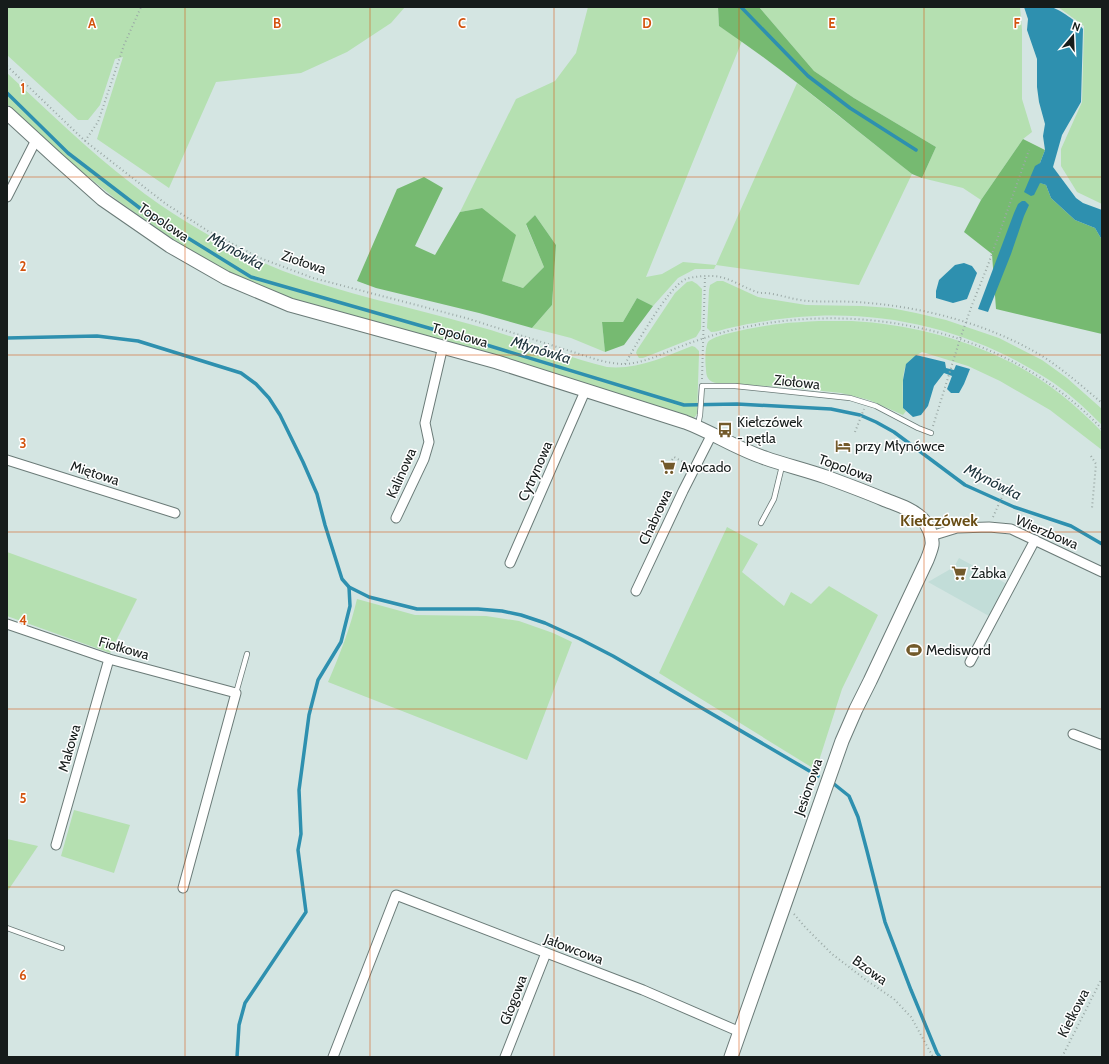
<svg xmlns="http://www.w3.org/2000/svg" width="1109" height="1064" viewBox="0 0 1109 1064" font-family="Cabin,sans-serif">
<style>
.built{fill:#c2ddd8}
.green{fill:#b5e0b1}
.forest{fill:#76ba71}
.water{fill:#2e90af}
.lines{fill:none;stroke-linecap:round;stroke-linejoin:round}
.stream{stroke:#2e90af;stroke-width:3.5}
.lane-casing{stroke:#6b7b78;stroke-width:6}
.street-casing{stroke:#6b7b78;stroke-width:11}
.secondary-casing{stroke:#6b7b78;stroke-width:15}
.path{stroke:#9ba9a6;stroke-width:2;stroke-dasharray:1 3;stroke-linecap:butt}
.lane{stroke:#fff;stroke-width:4.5}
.street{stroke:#fff;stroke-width:9}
.secondary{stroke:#fff;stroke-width:13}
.grid{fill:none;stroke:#d3530e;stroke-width:1;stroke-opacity:0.55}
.labels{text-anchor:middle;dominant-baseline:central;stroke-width:3;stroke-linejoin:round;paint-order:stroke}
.street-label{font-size:14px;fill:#161c1b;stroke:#fff}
.poi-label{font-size:14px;fill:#161c1b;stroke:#fff;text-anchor:start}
.water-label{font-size:15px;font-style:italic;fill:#20363e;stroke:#fff}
.quarter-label{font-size:16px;font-weight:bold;fill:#694e16;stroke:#fff}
.grid-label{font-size:13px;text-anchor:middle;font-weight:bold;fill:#d3530e;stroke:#fff;stroke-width:3;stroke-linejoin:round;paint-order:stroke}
</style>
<rect width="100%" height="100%" fill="#d4e5e2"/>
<polygon class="built" points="959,558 1007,584 989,616 928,582 954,567"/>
<g class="green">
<polygon points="7,7 405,7 391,23 347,52 301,73 216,82 169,188 97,139 101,126 123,57 115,59 100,105 88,120 78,120 7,55"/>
<polygon points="588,7 718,7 719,26 742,41 646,277 662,274 683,262 716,265 797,83 912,174 859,285 716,265 714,269 695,269 678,278 653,306 637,298 623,322 602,322 605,352 571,338 532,328 552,305 556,245 535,215 526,225 544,267 523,288 502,281 482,208 460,212 516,99 555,81 576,53"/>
<polygon points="759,7 1020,7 1022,30 1022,99 1032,132 1023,139 981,200 963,188 922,178 936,147 854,98 814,71"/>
<polygon points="1058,7 1102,7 1102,204 1077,192 1061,166 1061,149 1082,102 1084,26"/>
<path d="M7 73C48 111 88 150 132 184 175 218 232 251 283 271 344 294 410 307 473 325 518 337 562 356 607 367 637 370 664 357 692 346L695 347 699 351V354L697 414 694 418H691L311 305 274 294 226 272 171 238 117 200 71 163 7 104Z"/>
<polygon points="692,281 697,284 702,289 701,329 696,337 643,358 639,358 636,353 637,350 675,293 687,282"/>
<path d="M717 281H723L758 297 763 298 806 305 862 306 891 308 916 313 946 320 999 338 1042 360 1067 378 1102 409V425C1085 408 1067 391 1046 378 978 334 897 312 815 316 795 317 775 319 755 323 745 324 735 327 725 329 721 330 716 332 711 332L707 328 709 290 710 285Z"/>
<path d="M819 321C830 321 841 321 852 321 906 324 960 337 1008 361 1043 378 1075 404 1102 432V450L1050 410 1000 381 968 366 922 352C917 355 910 359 907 364 901 372 903 398 903 408L906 411 903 415 869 400 841 393 786 387 724 384C713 383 706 382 706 369 705 362 705 347 708 342 714 334 767 325 779 324 792 322 806 322 819 321Z"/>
<polygon points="727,527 758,544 742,572 784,606 791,592 811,604 829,586 878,615 842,689 816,770 659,673"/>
<polygon points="7,552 137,599 110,653 7,616"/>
<path d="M357 599 415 615 486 616 519 621 553 633 572 642 527 760 328 682C340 654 350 629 357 599Z"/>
<polygon points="74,810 130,825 114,873 61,856"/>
<polygon points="7,839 38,846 7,892"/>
</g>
<g class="forest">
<path d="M718 7H759L814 71 854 98 936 147 922 178 912 174C848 124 786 71 719 26Z"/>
<polygon points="1023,139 1045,150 1040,163 1030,179 1046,185 1051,198 1075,220 1095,228 1102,240 1102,334 996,309 992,254 964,232 981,200"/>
<polygon points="424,177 443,188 415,246 435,255 460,212 482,208 516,235 502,281 523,288 544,267 526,224 535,215 556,245 552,305 532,328 479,313 376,288 357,281 397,189"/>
<polygon points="637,298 653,306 624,345 605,352 602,322 623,322"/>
</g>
<g class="water">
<path d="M1024 7C1033 7 1043 5 1051 7 1059 9 1078 22 1083 29L1081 102 1062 135 1053 167 1076 198 1083 203 1102 210V240L1095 228 1075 220 1051 198 1046 185 1040 183 1034 195 1031 196 1024 192 1035 166 1040 163 1045 150 1043 136 1045 124 1039 102 1037 87V59L1027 30 1028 19Z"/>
<polygon points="1022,201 1025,201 1029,205 1024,216 1011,254 988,312 978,309 1014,213 1018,204"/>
<polygon points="964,263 972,266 977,273 967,299 953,303 936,298 936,291 939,280 955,265"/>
<polygon points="916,355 945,362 946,368 954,370 956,365 970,369 964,384 959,393 951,393 947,389 952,376 944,373 934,386 928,406 921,415 913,417 903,408 903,380 906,364"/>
</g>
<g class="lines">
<g class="stream">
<polyline points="741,7 808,76 850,108 916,150"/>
<polyline points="7,93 68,153 141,209 251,277 467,339 684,405 737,404 831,409 860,415 876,422 894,432 965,485 1014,507 1071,526 1102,544"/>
<polyline points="7,338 97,336 138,341 241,373 256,384 269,398 280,415 303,462 317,494 325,525 342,579 349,587 369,597 417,609 478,609 502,611 521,615 545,623 580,639 613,656 818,776"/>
<polyline points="834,784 849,796 858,817 867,851 885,922 911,990 937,1053 940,1057"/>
<polyline points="237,1057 239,1025 245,1003 306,912 298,850 301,834 299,790 309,715 318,680 341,642 350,606 349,587"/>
</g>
<g class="lane-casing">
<g id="lane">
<polyline points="698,425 700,415 702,386 735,386 850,398 876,406 918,428 931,433"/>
<polyline points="761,523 774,499 782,466"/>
<polyline points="236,693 247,654"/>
<polyline points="7,928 62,948"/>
</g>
</g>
<g class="street-casing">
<g id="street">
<polyline points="7,197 36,140"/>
<polyline points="7,460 175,513"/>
<polyline points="396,518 424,459 429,442 425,423 443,346"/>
<polyline points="931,536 957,528 989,527 1011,529 1102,572"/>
<polyline points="510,563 586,389"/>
<polyline points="636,591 683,491 712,434"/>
<polyline points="7,624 109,659 236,693 183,888"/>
<polyline points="970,662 1035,540"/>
<polyline points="1073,734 1102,745"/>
<polyline points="56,845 109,659"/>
<polyline points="333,1057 396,895 643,990 740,1032"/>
<polyline points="505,1057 546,953"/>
</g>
</g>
<g class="secondary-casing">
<path id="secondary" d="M7 113 56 158 102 199 170 246 226 278 290 305 497 362 685 422C712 432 737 449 765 458 785 465 806 470 826 477 845 484 864 491 883 499 895 504 911 508 921 518 928 524 933 536 932 545 931 550 929 555 927 560L870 681 856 709 842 741 731 1057"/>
</g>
<g class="path">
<path d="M7 66 85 141 166 204 208 231 260 258 313 278 466 318 595 359C605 362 615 364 625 364 642 363 658 356 674 349 692 342 709 336 728 331 859 298 1008 329 1102 429"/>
<polyline points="85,141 98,122 124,45 141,7"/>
<path d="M625 364C636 345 668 287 686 279 694 276 712 275 720 277 734 280 746 289 760 293 774 292 792 300 808 301 824 302 840 301 856 302 920 306 987 323 1042 356 1064 370 1083 387 1102 403"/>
<polyline points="702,379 705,276"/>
<polyline points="933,426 960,339 972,305 988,265 1029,150"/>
<polyline points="855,432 864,409"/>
<polyline points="1091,456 1096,464 1092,508"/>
<polyline points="672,460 674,457 687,464"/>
<polyline points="993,517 1006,488"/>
<polyline points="794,914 805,927 832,954 866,980 894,999 911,1017 933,1057"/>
<polyline points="1062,1057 1102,978"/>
</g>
<use href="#lane" class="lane"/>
<use href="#street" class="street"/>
<use href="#secondary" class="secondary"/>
</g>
<path class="grid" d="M185 7V1057M370 7V1057M554 7V1057M739 7V1057M924 7V1057M7 177H1102M7 355H1102M7 532H1102M7 709H1102M7 887H1102"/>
<defs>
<g id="bus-bare" transform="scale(1.2)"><path d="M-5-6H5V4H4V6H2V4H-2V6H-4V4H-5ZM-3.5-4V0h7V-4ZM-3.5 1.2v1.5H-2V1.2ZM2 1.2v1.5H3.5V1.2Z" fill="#72592a" stroke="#fff" stroke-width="2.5" paint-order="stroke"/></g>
<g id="hotel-bare" transform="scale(1.2)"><path d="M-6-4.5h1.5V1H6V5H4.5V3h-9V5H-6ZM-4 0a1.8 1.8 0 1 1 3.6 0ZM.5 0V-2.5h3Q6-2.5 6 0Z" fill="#72592a" stroke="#fff" stroke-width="2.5" paint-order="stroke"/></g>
<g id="supermarket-bare" transform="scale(1.2)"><path d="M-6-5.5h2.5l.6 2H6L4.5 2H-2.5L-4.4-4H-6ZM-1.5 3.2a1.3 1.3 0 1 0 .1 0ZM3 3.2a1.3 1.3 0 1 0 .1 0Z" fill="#72592a" stroke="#fff" stroke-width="2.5" paint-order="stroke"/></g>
<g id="stadium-bare" transform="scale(1.2)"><path d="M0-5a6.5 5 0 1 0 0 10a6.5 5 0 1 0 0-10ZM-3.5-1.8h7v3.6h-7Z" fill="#72592a" stroke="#fff" stroke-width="2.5" paint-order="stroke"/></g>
</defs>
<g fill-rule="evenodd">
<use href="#bus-bare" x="725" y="430"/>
<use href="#hotel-bare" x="843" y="446"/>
<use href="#supermarket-bare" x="668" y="467"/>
<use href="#supermarket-bare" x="959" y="573"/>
<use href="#stadium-bare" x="914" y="650"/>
</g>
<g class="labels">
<g class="street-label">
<text transform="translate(164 222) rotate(34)">Topolowa</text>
<text transform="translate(304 262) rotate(19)">Ziołowa</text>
<text transform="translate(460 335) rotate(16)">Topolowa</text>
<text transform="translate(797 382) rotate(6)">Ziołowa</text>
<text transform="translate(846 468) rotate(20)">Topolowa</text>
<text transform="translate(535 471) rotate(-66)">Cytrynowa</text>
<text transform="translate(95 473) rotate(18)">Miętowa</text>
<text transform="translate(401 473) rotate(-66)">Kalinowa</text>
<text transform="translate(655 517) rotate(-65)">Chabrowa</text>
<text transform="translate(1047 532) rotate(23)">Wierzbowa</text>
<text transform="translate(124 648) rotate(16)">Fiołkowa</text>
<text transform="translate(69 748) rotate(-74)">Makowa</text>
<text transform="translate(808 787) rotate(-71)">Jesionowa</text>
<text transform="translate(574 949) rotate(21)">Jałowcowa</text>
<text transform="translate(870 970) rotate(36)">Bzowa</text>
<text transform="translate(513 1000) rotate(-69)">Głogowa</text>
<text transform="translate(1073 1013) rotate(-63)">Kiełkowa</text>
</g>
<g class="poi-label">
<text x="737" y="422">Kiełczówek<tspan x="737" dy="16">- pętla</tspan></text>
<text x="855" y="446">przy Młynówce</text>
<text x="680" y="467">Avocado</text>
<text x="971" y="573">Żabka</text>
<text x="926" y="650">Medisword</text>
</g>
<g class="water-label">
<text transform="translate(236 251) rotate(29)">Młynówka</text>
<text transform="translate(541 350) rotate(17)">Młynówka</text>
<text transform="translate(993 482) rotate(27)">Młynówka</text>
</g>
<g class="quarter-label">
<text x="939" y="520">Kiełczówek</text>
</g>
</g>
<g class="grid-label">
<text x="92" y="28">A</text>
<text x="277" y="28">B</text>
<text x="462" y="28">C</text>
<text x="647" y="28">D</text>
<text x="832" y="28">E</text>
<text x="1017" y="28">F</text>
<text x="23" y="93">1</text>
<text x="23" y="271">2</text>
<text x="23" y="448">3</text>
<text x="23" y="625">4</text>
<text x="23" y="803">5</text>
<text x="23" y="980">6</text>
</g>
<rect width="1109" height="1064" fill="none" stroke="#161c1b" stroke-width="16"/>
<g transform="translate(1073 36) rotate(19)" stroke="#ffffff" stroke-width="3" paint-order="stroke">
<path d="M0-3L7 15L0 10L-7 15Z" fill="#161c1b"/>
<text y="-6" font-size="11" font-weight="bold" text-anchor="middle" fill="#161c1b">N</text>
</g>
</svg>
